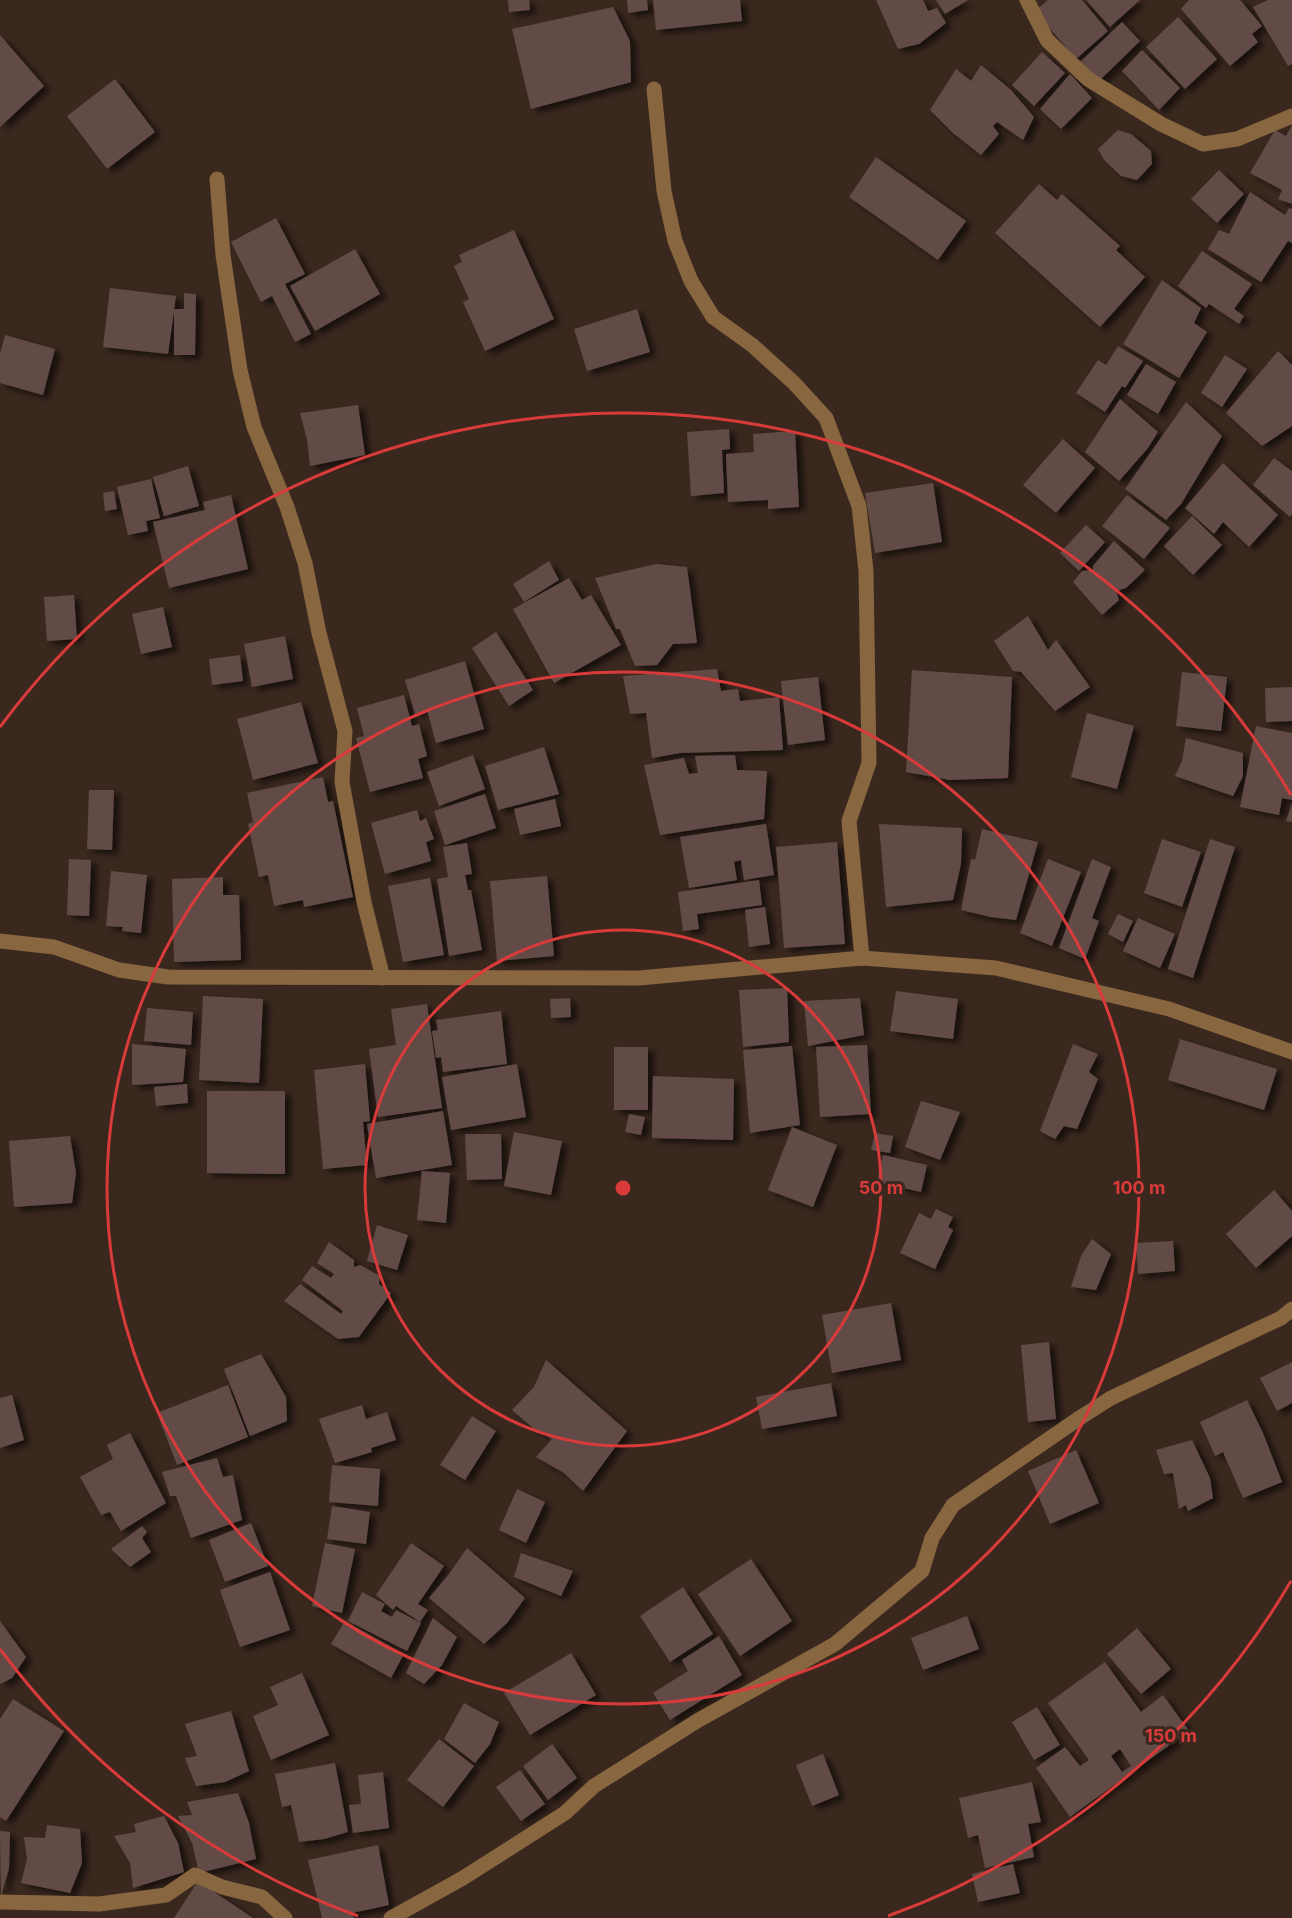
<svg xmlns="http://www.w3.org/2000/svg" width="1292" height="1918" viewBox="0 0 1292 1918" font-family="Inter,sans-serif">
<style>
.building{fill:#624b46;fill-rule:evenodd;filter:url(#shadow)}
.lines{fill:none;stroke-linecap:round;stroke-linejoin:round}
.service{stroke:#876640;stroke-width:15}
.minor{stroke:#876640;stroke-width:15}
.ring{fill:none;stroke:#d93b3a;stroke-width:3}
.centre{fill:#d93b3a;stroke:#3a281e;stroke-width:3}
.ring-label{font-size:18px;text-anchor:middle;font-weight:bold;fill:#d93b3a;stroke:#3a281e;stroke-width:6;stroke-linejoin:round;paint-order:stroke}
</style>
<defs>
<filter id="shadow"><feDropShadow dx="6" dy="4" stdDeviation="3" flood-color="#0009"/></filter>
</defs>
<rect width="100%" height="100%" fill="#3a281e"/>
<g class="building">
<polygon points="508,0 529,0 530,10 509,12"/>
<polygon points="627,0 647,0 648,10 628,13"/>
<polygon points="653,0 740,0 742,21 656,30"/>
<polygon points="876,0 923,0 928,11 937,8 946,23 919,44 898,49"/>
<polygon points="936,0 968,0 945,14"/>
<polygon points="1048,0 1082,0 1108,31 1076,59 1035,11"/>
<polygon points="1086,0 1140,0 1110,27"/>
<polygon points="1189,0 1240,0 1262,26 1252,34 1258,42 1230,66 1181,9"/>
<polygon points="1268,0 1292,0 1292,64 1288,66 1253,7"/>
<polygon points="613,7 630,41 631,82 531,109 512,29"/>
<polygon points="1178,17 1217,59 1185,89 1146,47"/>
<polygon points="1122,22 1140,41 1098,82 1079,63"/>
<polygon points="0,35 44,86 0,127"/>
<polygon points="1142,50 1180,88 1159,110 1122,71"/>
<polygon points="1042,52 1065,73 1034,106 1012,85"/>
<polygon points="981,65 1011,90 1034,117 1023,140 997,122 993,126 999,134 981,155 953,133 930,110 956,69 971,81"/>
<polygon points="1070,74 1092,98 1061,129 1040,109"/>
<polygon points="115,79 155,132 107,169 67,116"/>
<polygon points="1292,125 1292,204 1278,199 1282,190 1250,173 1275,130 1286,136"/>
<polygon points="1118,130 1131,134 1151,151 1152,164 1137,180 1121,176 1104,160 1098,149"/>
<polygon points="876,157 966,221 938,260 849,197"/>
<polygon points="1219,170 1244,194 1217,223 1191,199"/>
<polygon points="1039,184 1057,200 1062,194 1120,246 1116,250 1145,277 1100,327 995,233"/>
<polygon points="1250,192 1285,215 1289,208 1292,209 1292,243 1288,241 1261,282 1208,249 1219,230 1229,234"/>
<polygon points="276,218 305,274 285,284 311,334 295,342 272,296 261,302 231,242"/>
<polygon points="514,230 554,319 485,351 463,302 469,299 454,266 462,262 459,255"/>
<polygon points="355,249 380,294 315,331 290,286"/>
<polygon points="1202,251 1252,284 1234,309 1244,316 1239,324 1209,304 1206,308 1178,286"/>
<polygon points="1162,280 1201,308 1194,323 1207,332 1179,378 1123,344"/>
<polygon points="110,288 176,296 168,354 103,347"/>
<polygon points="184,293 196,294 195,355 174,355 174,309 184,309"/>
<polygon points="637,309 650,352 587,371 574,329"/>
<polygon points="5,335 55,349 43,395 0,383 0,354"/>
<polygon points="1118,346 1143,361 1125,388 1122,386 1105,412 1076,393 1098,360 1106,365"/>
<polygon points="1278,351 1292,365 1292,426 1262,446 1226,413"/>
<polygon points="1225,355 1247,369 1222,407 1201,393"/>
<polygon points="1146,364 1176,382 1158,414 1127,395"/>
<polygon points="1120,399 1158,432 1148,448 1119,481 1085,452"/>
<polygon points="1186,402 1222,436 1181,504 1166,520 1125,489"/>
<polygon points="358,405 365,455 310,466 307,440 300,413"/>
<polygon points="729,429 730,449 722,450 724,493 691,496 687,432"/>
<polygon points="795,431 799,507 768,509 768,500 728,502 726,454 754,452 753,434"/>
<polygon points="1063,439 1095,468 1056,513 1023,485"/>
<polygon points="1274,458 1292,471 1292,514 1290,517 1253,485"/>
<polygon points="1223,463 1278,515 1249,547 1223,522 1214,534 1185,508"/>
<polygon points="188,466 199,506 164,516 153,477"/>
<polygon points="151,479 160,518 146,521 148,531 128,535 117,487"/>
<polygon points="933,483 942,542 875,553 865,493"/>
<polygon points="114,491 117,509 105,511 103,493"/>
<polygon points="231,495 248,569 169,588 153,522 205,510 203,502"/>
<polygon points="1127,495 1170,528 1144,559 1102,526"/>
<polygon points="1192,516 1222,545 1193,575 1164,546"/>
<polygon points="1086,525 1105,542 1079,571 1060,553"/>
<polygon points="1114,541 1145,570 1126,588 1116,591 1119,600 1102,615 1073,582 1082,571 1093,570 1093,566"/>
<polygon points="549,561 559,580 524,602 513,584"/>
<polygon points="656,564 687,567 697,643 673,644 657,665 635,666 620,629 616,629 595,578"/>
<polygon points="569,578 582,600 591,595 621,645 554,683 513,609"/>
<polygon points="74,595 77,639 47,641 44,597"/>
<polygon points="163,607 172,647 141,654 132,614"/>
<polygon points="1028,616 1048,650 1056,640 1090,687 1055,711 1021,672 1013,671 994,641"/>
<polygon points="496,632 533,690 509,706 472,648"/>
<polygon points="285,636 293,679 252,687 244,644"/>
<polygon points="240,655 243,681 212,685 209,659"/>
<polygon points="465,661 484,729 436,743 427,710 415,714 405,680"/>
<polygon points="717,669 721,691 738,689 740,701 779,697 783,750 680,753 652,758 646,713 630,714 623,676"/>
<polygon points="912,670 1012,677 1008,778 950,780 906,772"/>
<polygon points="1182,672 1227,677 1221,731 1176,726"/>
<polygon points="818,677 825,740 788,745 781,681"/>
<polygon points="1292,687 1292,721 1266,722 1265,688"/>
<polygon points="404,695 412,726 419,724 427,756 418,759 423,778 370,792 356,738 364,736 357,708"/>
<polygon points="301,702 318,763 253,780 237,719"/>
<polygon points="1087,713 1134,726 1117,789 1071,777"/>
<polygon points="1256,726 1292,733 1292,800 1282,798 1279,815 1240,807"/>
<polygon points="1186,738 1243,753 1243,776 1233,796 1175,776 1182,761"/>
<polygon points="544,747 559,794 498,810 485,766"/>
<polygon points="473,755 485,789 439,806 427,772"/>
<polygon points="735,755 737,770 767,771 764,819 660,835 644,765 684,758 689,774 698,773 695,756"/>
<polygon points="323,777 328,802 333,801 353,897 304,907 303,900 274,906 268,875 259,877 248,824 253,822 247,793"/>
<polygon points="89,790 114,790 112,850 87,849"/>
<polygon points="485,794 496,828 445,845 434,811"/>
<polygon points="555,799 561,826 520,835 514,809"/>
<polygon points="1292,804 1292,822 1286,821"/>
<polygon points="417,810 420,821 426,818 434,839 426,842 431,861 385,874 371,823"/>
<polygon points="766,824 774,875 744,880 741,860 734,862 737,880 689,888 680,837"/>
<polygon points="879,824 962,828 961,864 953,900 886,907"/>
<polygon points="982,829 1038,842 1016,920 990,917 961,910 971,859 975,860"/>
<polygon points="1162,839 1201,852 1182,907 1144,893"/>
<polygon points="1210,839 1235,847 1193,978 1168,969"/>
<polygon points="837,842 845,944 784,948 776,847"/>
<polygon points="467,843 472,874 465,875 468,890 471,890 482,950 449,956 437,879 448,877 443,847"/>
<polygon points="69,859 91,860 89,916 67,915"/>
<polygon points="1048,859 1081,872 1052,946 1020,933"/>
<polygon points="1092,859 1111,867 1092,918 1099,921 1085,959 1059,948"/>
<polygon points="111,871 147,875 141,933 122,931 123,927 106,926"/>
<polygon points="547,876 554,956 497,961 490,881"/>
<polygon points="223,877 223,895 239,895 241,960 174,962 172,879"/>
<polygon points="430,878 444,955 403,962 388,886"/>
<polygon points="759,880 762,905 697,914 699,929 683,931 678,892"/>
<polygon points="765,907 770,944 749,947 745,910"/>
<polygon points="1118,914 1133,921 1123,942 1108,934"/>
<polygon points="1138,918 1175,934 1160,968 1123,951"/>
<polygon points="787,988 789,1042 743,1047 739,990"/>
<polygon points="896,991 958,999 953,1039 890,1031"/>
<polygon points="203,996 263,999 259,1083 199,1080"/>
<polygon points="570,998 571,1017 551,1018 550,999"/>
<polygon points="860,998 864,1035 808,1046 804,1001"/>
<polygon points="427,1004 442,1108 378,1117 369,1049 396,1045 391,1009"/>
<polygon points="147,1008 193,1012 191,1045 144,1041"/>
<polygon points="501,1011 507,1064 443,1072 441,1057 436,1058 432,1031 438,1030 436,1020"/>
<polygon points="1180,1039 1277,1069 1264,1110 1168,1080"/>
<polygon points="132,1044 186,1049 183,1082 132,1085"/>
<polygon points="1073,1044 1098,1054 1089,1072 1098,1079 1077,1129 1064,1126 1055,1139 1040,1131"/>
<polygon points="867,1045 871,1114 820,1117 816,1047"/>
<polygon points="792,1046 800,1125 750,1133 743,1050"/>
<rect x="614" y="1047" width="34" height="63"/>
<polygon points="365,1064 370,1121 363,1122 367,1165 323,1169 314,1070"/>
<polygon points="517,1064 526,1117 451,1130 442,1077"/>
<polygon points="653,1076 734,1079 733,1140 652,1138"/>
<polygon points="187,1084 188,1103 156,1106 154,1087"/>
<polygon points="207,1091 285,1091 285,1174 207,1173"/>
<polygon points="921,1101 960,1112 940,1160 905,1147"/>
<polygon points="443,1111 452,1165 376,1178 367,1124"/>
<polygon points="629,1114 645,1117 641,1135 625,1132"/>
<polygon points="792,1127 837,1145 813,1207 768,1190"/>
<polygon points="514,1132 562,1141 551,1195 504,1186"/>
<polygon points="875,1133 893,1136 890,1153 871,1150"/>
<polygon points="465,1134 501,1134 502,1179 467,1180"/>
<polygon points="70,1136 76,1173 72,1203 14,1207 9,1141"/>
<polygon points="883,1155 927,1165 921,1192 877,1182"/>
<polygon points="422,1171 450,1173 446,1223 417,1220"/>
<polygon points="1274,1190 1292,1211 1292,1236 1256,1268 1226,1234"/>
<polygon points="936,1209 953,1217 948,1227 953,1230 935,1269 900,1253 919,1213 931,1219"/>
<polygon points="377,1225 408,1235 397,1270 367,1261"/>
<polygon points="1092,1239 1111,1254 1096,1290 1071,1287 1081,1256"/>
<polygon points="1173,1241 1175,1271 1138,1274 1136,1243"/>
<polygon points="329,1242 354,1260 354,1267 360,1265 380,1276 379,1284 391,1293 359,1337 338,1339 284,1301 300,1284 341,1314 343,1311 302,1280 312,1266 331,1278 334,1274 317,1263"/>
<polygon points="891,1303 901,1360 832,1373 822,1315"/>
<polygon points="1049,1342 1056,1419 1028,1422 1021,1345"/>
<polygon points="261,1354 286,1397 287,1421 250,1436 224,1369"/>
<polygon points="546,1360 627,1431 583,1491 564,1473 536,1457 552,1439 534,1429 512,1410 534,1387"/>
<polygon points="1292,1362 1292,1403 1277,1411 1260,1378"/>
<polygon points="831,1383 837,1416 762,1429 756,1397"/>
<polygon points="228,1385 248,1437 177,1465 157,1413"/>
<polygon points="12,1395 24,1440 0,1448 0,1398"/>
<polygon points="1247,1400 1263,1433 1282,1482 1243,1498 1223,1452 1215,1456 1200,1422"/>
<polygon points="362,1405 366,1419 387,1412 396,1440 371,1448 372,1452 335,1463 319,1419"/>
<polygon points="472,1416 496,1431 465,1480 440,1465"/>
<polygon points="130,1433 166,1503 121,1531 110,1512 101,1515 80,1477 113,1459 107,1445"/>
<polygon points="1192,1440 1210,1478 1213,1498 1188,1511 1186,1505 1179,1509 1173,1473 1164,1474 1156,1450"/>
<polygon points="1076,1450 1099,1503 1050,1524 1028,1471"/>
<polygon points="217,1458 223,1477 233,1475 242,1520 191,1538 176,1496 170,1496 162,1472"/>
<polygon points="332,1465 380,1469 378,1506 329,1502"/>
<polygon points="517,1489 545,1502 526,1543 499,1530"/>
<polygon points="332,1506 370,1512 366,1544 327,1539"/>
<polygon points="251,1523 268,1566 225,1582 209,1540"/>
<polygon points="142,1526 147,1532 142,1538 151,1552 130,1567 111,1549"/>
<polygon points="325,1543 355,1549 342,1613 312,1606"/>
<polygon points="411,1543 444,1566 418,1604 428,1610 420,1622 396,1606 393,1610 376,1595"/>
<polygon points="467,1548 525,1598 507,1623 484,1644 429,1598 449,1574"/>
<polygon points="521,1553 573,1571 561,1596 514,1577"/>
<polygon points="751,1559 792,1621 740,1656 698,1594"/>
<polygon points="270,1572 290,1630 240,1647 220,1590"/>
<polygon points="683,1587 713,1634 670,1662 640,1616"/>
<polygon points="362,1592 385,1604 381,1611 392,1617 396,1610 421,1623 407,1651 348,1621"/>
<polygon points="967,1616 979,1649 923,1670 911,1638"/>
<polygon points="433,1618 457,1637 442,1665 424,1684 406,1673"/>
<polygon points="0,1621 26,1657 12,1678 0,1684"/>
<polygon points="345,1621 404,1654 391,1678 331,1644"/>
<polygon points="1137,1628 1171,1669 1141,1694 1107,1654"/>
<polygon points="719,1636 742,1675 670,1720 653,1693 688,1671 682,1660"/>
<polygon points="571,1653 596,1695 530,1735 504,1693"/>
<path d="M1105 1662 1141 1712 1163 1695 1189 1731 1070 1817 1036 1768 1065 1747 1080 1766 1089 1760 1048 1703ZM1120 1749 1131 1766 1122 1772 1111 1756Z"/>
<polygon points="302,1673 329,1735 271,1760 253,1716 278,1705 270,1687"/>
<polygon points="13,1699 64,1731 6,1821 0,1817 0,1719"/>
<polygon points="464,1703 499,1722 490,1744 475,1763 444,1739"/>
<polygon points="1037,1707 1060,1745 1034,1760 1012,1722"/>
<polygon points="231,1711 249,1771 225,1782 196,1786 185,1758 197,1756 185,1724"/>
<polygon points="439,1739 474,1766 443,1807 407,1780"/>
<polygon points="552,1744 577,1778 548,1800 523,1766"/>
<polygon points="823,1754 839,1795 812,1806 796,1765"/>
<polygon points="335,1763 348,1832 324,1839 299,1842 291,1805 282,1807 275,1774"/>
<polygon points="520,1770 545,1804 521,1821 496,1787"/>
<polygon points="383,1772 389,1828 353,1833 349,1805 361,1804 358,1775"/>
<polygon points="1032,1782 1041,1822 1028,1824 1034,1857 985,1868 978,1835 968,1838 959,1798"/>
<polygon points="238,1793 249,1823 256,1859 199,1873 192,1843 178,1816 192,1815 187,1802"/>
<polygon points="164,1816 178,1843 184,1872 133,1888 130,1863 114,1836 136,1832 134,1824"/>
<polygon points="47,1825 80,1829 82,1863 70,1893 21,1883 27,1859 24,1837 45,1838"/>
<polygon points="0,1831 10,1832 9,1868 1,1897"/>
<polygon points="378,1845 389,1905 352,1913 354,1918 322,1918 308,1860"/>
<polygon points="1013,1864 1020,1893 978,1902 972,1874"/>
<polygon points="198,1881 253,1918 174,1918"/>
</g>
<g class="lines">
<polyline class="service" points="1027,0 1047,40 1088,79 1161,124 1203,144 1237,139 1292,116"/>
<g class="minor">
<polyline points="654,89 664,191 675,241 691,281 713,317 752,345 794,383 826,418 859,506 866,571 869,763 849,821 862,958"/>
<polyline points="217,179 223,255 240,370 254,427 287,507 305,563 319,633 345,731 342,782 364,902 383,978"/>
<polyline points="0,941 54,947 119,970 168,977 639,978 862,958 996,968 1169,1009 1292,1052"/>
<polyline points="0,1902 99,1904 166,1895 195,1875 222,1887 262,1897 285,1918"/>
<polyline points="391,1918 463,1878 565,1813 594,1786 697,1721 835,1644 922,1571 932,1538 953,1505 1081,1417 1111,1398 1281,1318 1292,1309"/>
</g>
</g>
<g class="ring">
<circle cx="623" cy="1188" r="258"/>
<circle cx="623" cy="1188" r="516"/>
<path d="M1291 1581A775 775 0 0 1 888 1916M358 1916A775 775 0 0 1 0 1649M0 727A775 775 0 0 1 1291 795"/>
</g>
<circle cx="623" cy="1188" r="9" class="centre"/>
<g class="ring-label">
<text x="881" y="1194">50 m</text>
<text x="1139" y="1194">100 m</text>
<text x="1171" y="1742">150 m</text>
</g>
</svg>
